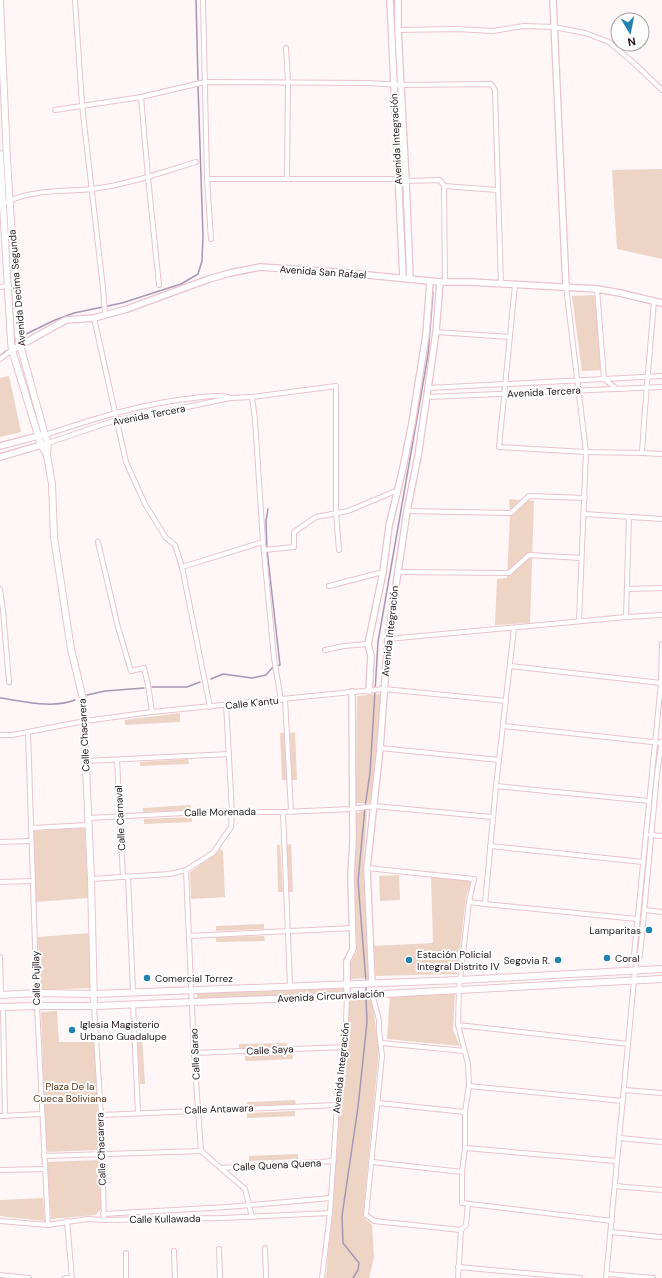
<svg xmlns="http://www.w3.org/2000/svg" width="662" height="1278" viewBox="0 0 662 1278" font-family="'DM Sans',sans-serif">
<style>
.green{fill:#edd4c5}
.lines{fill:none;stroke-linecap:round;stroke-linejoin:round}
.stream{stroke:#a697b3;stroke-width:1.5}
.minor-casing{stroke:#ebc3cd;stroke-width:6}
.tertiary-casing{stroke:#ebc3cd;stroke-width:8}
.secondary-casing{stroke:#ebc3cd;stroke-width:8}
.minor{stroke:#fff;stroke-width:4}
.tertiary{stroke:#fff;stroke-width:5.5}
.secondary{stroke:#fff;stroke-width:6}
.poi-dot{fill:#2183ae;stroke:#fff;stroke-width:1.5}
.labels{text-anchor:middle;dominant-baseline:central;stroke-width:4;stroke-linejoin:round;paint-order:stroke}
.street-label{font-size:10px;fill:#24161a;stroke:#fff}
.poi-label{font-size:10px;fill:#24161a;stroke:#fff;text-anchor:start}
.park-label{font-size:10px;fill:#5e3517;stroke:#fff}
</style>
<rect width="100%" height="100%" fill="#fef6f7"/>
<g class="green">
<polygon points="662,169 662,259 617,249 612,170"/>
<polygon points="592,295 599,297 605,370 582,371 572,296"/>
<polygon points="9,376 21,432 0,437 0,378"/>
<polygon points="509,499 534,501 530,623 495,625 497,579 507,578 510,518"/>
<polygon points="381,694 371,803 356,803 357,696"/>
<polygon points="180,713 180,722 125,725 125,720"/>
<polygon points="295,732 297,780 292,780 290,733"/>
<polygon points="280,733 284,733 287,780 282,780"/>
<polygon points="188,759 189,764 140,766 140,762"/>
<polygon points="191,805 191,810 143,812 143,808"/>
<polygon points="362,811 367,811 363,868 369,978 349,979 350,964 357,951 354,880 356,814"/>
<polygon points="192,817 192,822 144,824 144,819"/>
<polygon points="85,828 88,898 36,902 33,831"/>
<polygon points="291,844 293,892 289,892 286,845"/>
<polygon points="277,845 280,845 283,892 278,892"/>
<polygon points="220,849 223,851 225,897 191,899 190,872 216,854"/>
<polygon points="399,875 400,900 380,901 379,876"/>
<polygon points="431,877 472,878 466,897 457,974 376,976 374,946 433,943"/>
<polygon points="264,924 264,929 216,931 216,926"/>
<polygon points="90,933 92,988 40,990 38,937"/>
<polygon points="264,936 265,941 216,942 216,937"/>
<polygon points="342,987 344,988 344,991 342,993 197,999 197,992"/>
<polygon points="455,993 453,1030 460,1046 387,1039 390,994"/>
<polygon points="372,999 379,1050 363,1217 372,1225 374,1257 369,1278 326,1278 336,1161 340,1103 348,1047 349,1000"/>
<polygon points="57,1011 59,1042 95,1042 99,1148 96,1150 49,1152 46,1150 41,1012"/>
<polygon points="137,1036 142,1036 145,1084 140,1084"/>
<polygon points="287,1043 288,1048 239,1049 239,1044"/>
<polygon points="293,1054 293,1059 245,1061 245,1056"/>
<polygon points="295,1100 296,1105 247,1107 247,1102"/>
<polygon points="295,1111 295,1116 247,1118 247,1113"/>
<polygon points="298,1154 298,1159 249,1161 249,1156"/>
<polygon points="99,1160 102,1209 95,1215 51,1219 47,1162"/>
<polygon points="43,1198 45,1221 0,1216 0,1200"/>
</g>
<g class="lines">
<g class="stream">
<polyline points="196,0 198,80"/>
<polyline points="394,0 396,69"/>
<polyline points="397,85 403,175 406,271"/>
<polyline points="26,334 55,320 74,313 122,303 181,284 198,274 202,261 203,236 198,86"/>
<polyline points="0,356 6,351"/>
<polyline points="211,679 223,674 252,678 266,675 272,668 280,665 267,550 266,521 268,509"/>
<polyline points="152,687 187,687 200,682"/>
<polyline points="87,695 105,691 144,688"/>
<path d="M0 698C23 701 52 709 75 700"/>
<polyline points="366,982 358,881 365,807 370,773 378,642 428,355 433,292"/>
<polyline points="366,986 366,994"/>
<polyline points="353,1278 358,1270 359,1263 343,1243 342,1216 358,1107 367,1022 366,998"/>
</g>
<g class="minor-casing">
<g id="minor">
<polyline points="75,0 82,105 103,288 105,315"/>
<polyline points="203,0 207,179 211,239"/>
<polyline points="398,30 456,29 493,31 524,26 554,27 585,33 609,42 635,64 662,90"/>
<polyline points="286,48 288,82 287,179"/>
<polyline points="141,97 148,177 159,285"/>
<polyline points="55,110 141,97 205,82 368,83 400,85 491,84 495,90 501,284"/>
<polyline points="207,179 398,179"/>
<polyline points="406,181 440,180 444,186 497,190"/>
<polyline points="444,186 445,282"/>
<path d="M7 202C33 189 64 192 92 189 126 185 163 172 196 162"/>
<path d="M515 285 499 447 586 452 642 453C645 402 650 352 654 301"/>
<polyline points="0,287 7,286"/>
<polyline points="566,287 586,452 579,621"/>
<polyline points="597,289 604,379 617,389"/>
<polyline points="94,318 126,462 145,504 166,538 175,545 182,567 210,707"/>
<polyline points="436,332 510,337"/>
<polyline points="0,359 12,350"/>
<polyline points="428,388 662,376"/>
<polyline points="252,397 255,420 263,542 274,658 281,700"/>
<polyline points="427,397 662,387"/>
<path d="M45 435C93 419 143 403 194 398 205 397 217 394 228 397"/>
<polyline points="48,443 116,420 149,415 230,398 252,397 336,386 336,513 339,550"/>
<polyline points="642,453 662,454"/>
<polyline points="407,511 511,513 529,496 585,498"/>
<polyline points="584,514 662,519"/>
<polyline points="98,542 118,627 131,671 144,668 148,685 152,712"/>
<polyline points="264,550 294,547 294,532 316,517 348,511 398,490"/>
<polyline points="182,567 263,542"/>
<polyline points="397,572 509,573 529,555 581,558"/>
<polyline points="329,586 383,572"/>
<polyline points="0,589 3,610 9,682"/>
<polyline points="627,589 662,588"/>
<polyline points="626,617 629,517"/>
<polyline points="388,639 626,617 662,615"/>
<polyline points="325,650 344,646 368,644"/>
<polyline points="510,666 661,683"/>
<polyline points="285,699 291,811"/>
<polyline points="503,726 662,743"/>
<polyline points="28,732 37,1006 48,1225"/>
<polyline points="0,735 12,735 85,721 152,712 352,692 384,689 506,701"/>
<polyline points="380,748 499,760"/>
<polyline points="117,760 123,877"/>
<polyline points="86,761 229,754"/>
<polyline points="496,786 649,801"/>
<polyline points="283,812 290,985"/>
<polyline points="88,818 223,811 232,812 283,812 352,809 374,806 492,817"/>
<polyline points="31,828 89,825"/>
<polyline points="650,835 662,836"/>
<polyline points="0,842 31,841"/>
<polyline points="490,846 643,862"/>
<polyline points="367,868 474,879 469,902 459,989 458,1025 468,1064 469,1086 465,1112 465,1148 462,1172 462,1203 612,1221"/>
<polyline points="186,870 194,1053 201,1151 245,1189 252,1217"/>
<polyline points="128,876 133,992"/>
<polyline points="91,879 170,874 186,870 213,853 231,827 232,812 226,705"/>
<polyline points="0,882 33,881"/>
<polyline points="469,902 485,904 637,919"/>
<polyline points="485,904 496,786 514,628"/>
<polyline points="645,910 662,912"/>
<polyline points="189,936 353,928"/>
<polyline points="0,957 1,995"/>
<polyline points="637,961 634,955 661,683 662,644"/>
<polyline points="372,994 379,1020 379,1031 382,1056 366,1215 374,1221 461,1230"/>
<polyline points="133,1004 138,1113"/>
<polyline points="94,1006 101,1115 104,1220"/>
<polyline points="3,1007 5,1116"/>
<polyline points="458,1025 628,1044"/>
<polyline points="381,1043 465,1051"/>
<polyline points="194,1053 345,1047"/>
<polyline points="469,1086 623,1101"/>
<polyline points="624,1090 662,1093"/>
<polyline points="378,1103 465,1112"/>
<polyline points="101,1115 337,1105"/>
<polyline points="0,1116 42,1114"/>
<polyline points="620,1138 662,1142"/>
<polyline points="465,1148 617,1161"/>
<polyline points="44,1156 201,1151"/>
<polyline points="372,1162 462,1172"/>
<polyline points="221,1168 334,1161"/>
<polyline points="0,1170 45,1169"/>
<polyline points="615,1186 662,1190"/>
<polyline points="103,1214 227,1207 331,1198"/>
<polyline points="0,1221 48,1225 87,1219 104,1220 222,1218 330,1213"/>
<polyline points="67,1221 72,1278"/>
<polyline points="611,1232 660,1237"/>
<polyline points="265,1248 266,1278"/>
<polyline points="219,1249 220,1278"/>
<polyline points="174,1251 175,1278"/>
<polyline points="126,1253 126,1278"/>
<polyline points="458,1267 580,1278"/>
<polyline points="607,1274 653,1278"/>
<polyline points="0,1275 29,1278"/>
<polyline points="65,1278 72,1278"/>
<polyline points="322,1278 330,1213 337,1105 345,1047 347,996"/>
<polyline points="458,1278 461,1230 466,1225 468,1204"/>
<polyline points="606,1278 635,970 637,961 640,955 657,774 662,741"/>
</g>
</g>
<g class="tertiary-casing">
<g id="tertiary">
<polyline points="390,0 403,278"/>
<polyline points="398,0 398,30 406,181 410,279"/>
<polyline points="553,0 566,287"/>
<polyline points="12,350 66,320 94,318 127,309 209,279 230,273 260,267 337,272 440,282 470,282 597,289 620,293 662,303"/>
<polyline points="0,446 42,435"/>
<polyline points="0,457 48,443"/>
<polyline points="369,691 371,656 368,644 383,572 389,526 403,468 412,423 426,335 430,281"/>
<polyline points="372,983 367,868 380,748 388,639 407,511 418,456 428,388 436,332 440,282"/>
<polyline points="347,996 347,961 353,949 351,876 353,841 352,692"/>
</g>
</g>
<g class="secondary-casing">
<g id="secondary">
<polyline points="0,2 7,159 18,334 20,345 45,435 48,443 47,455 52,484 54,537 71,649 83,699 91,879 94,1006"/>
<polyline points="0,154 11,341 12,350 41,445 47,455"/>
<polyline points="0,995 37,993 94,994 460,980 662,969"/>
<polyline points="0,1007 37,1006 94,1006 347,996 662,979"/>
</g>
</g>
<use href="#minor" class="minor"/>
<use href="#tertiary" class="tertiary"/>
<use href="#secondary" class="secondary"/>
</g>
<g class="poi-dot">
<circle cx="649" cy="930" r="4"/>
<circle cx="607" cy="958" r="4"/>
<circle cx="409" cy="960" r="4"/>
<circle cx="558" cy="960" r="4"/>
<circle cx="147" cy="978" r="4"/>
<circle cx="72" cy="1030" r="4"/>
</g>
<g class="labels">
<g class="street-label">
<text transform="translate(396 139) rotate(-93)">Avenida Integración</text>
<text transform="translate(323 272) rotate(4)">Avenida San Rafael</text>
<text transform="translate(17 288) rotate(-95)">Avenida Decima Segunda</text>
<text transform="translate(544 392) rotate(-3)">Avenida Tercera</text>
<text transform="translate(149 415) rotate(-11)">Avenida Tercera</text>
<text transform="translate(390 631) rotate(-84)">Avenida Integración</text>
<text transform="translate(252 703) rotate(-6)">Calle K'antu</text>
<text transform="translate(84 735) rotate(-93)">Calle Chacarera</text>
<text transform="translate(220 812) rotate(-1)">Calle Morenada</text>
<text transform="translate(120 818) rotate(-93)">Calle Carnaval</text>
<text transform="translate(36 978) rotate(-91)">Calle Pujllay</text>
<text transform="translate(331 996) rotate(-3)">Avenida Circunvalación</text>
<text transform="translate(270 1050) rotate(-3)">Calle Saya</text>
<text transform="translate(195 1054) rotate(-93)">Calle Sarao</text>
<text transform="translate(341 1068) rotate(-84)">Avenida Integración</text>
<text transform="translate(219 1109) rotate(-2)">Calle Antawara</text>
<text transform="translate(101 1149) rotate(-92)">Calle Chacarera</text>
<text transform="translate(277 1165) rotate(-3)">Calle Quena Quena</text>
<text transform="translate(165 1219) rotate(-1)">Calle Kullawada</text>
</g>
<g class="poi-label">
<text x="641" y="930" text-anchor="end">Lamparitas</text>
<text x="417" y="954">Estación Policial<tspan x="417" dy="12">Integral Distrito IV</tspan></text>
<text x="615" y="958">Coral</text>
<text x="550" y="960" text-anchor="end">Segovia R.</text>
<text x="155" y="978">Comercial Torrez</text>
<text x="80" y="1024">Iglesia Magisterio<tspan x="80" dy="12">Urbano Guadalupe</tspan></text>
</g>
<g class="park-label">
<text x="70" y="1086">Plaza De la<tspan x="70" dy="12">Cueca Boliviana</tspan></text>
</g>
</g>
<g transform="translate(630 32) rotate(170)"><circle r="19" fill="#ffffff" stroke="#a7a2a3"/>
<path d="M0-3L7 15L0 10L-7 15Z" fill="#2183ae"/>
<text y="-6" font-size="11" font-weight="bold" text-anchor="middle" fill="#24161a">N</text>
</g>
</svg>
